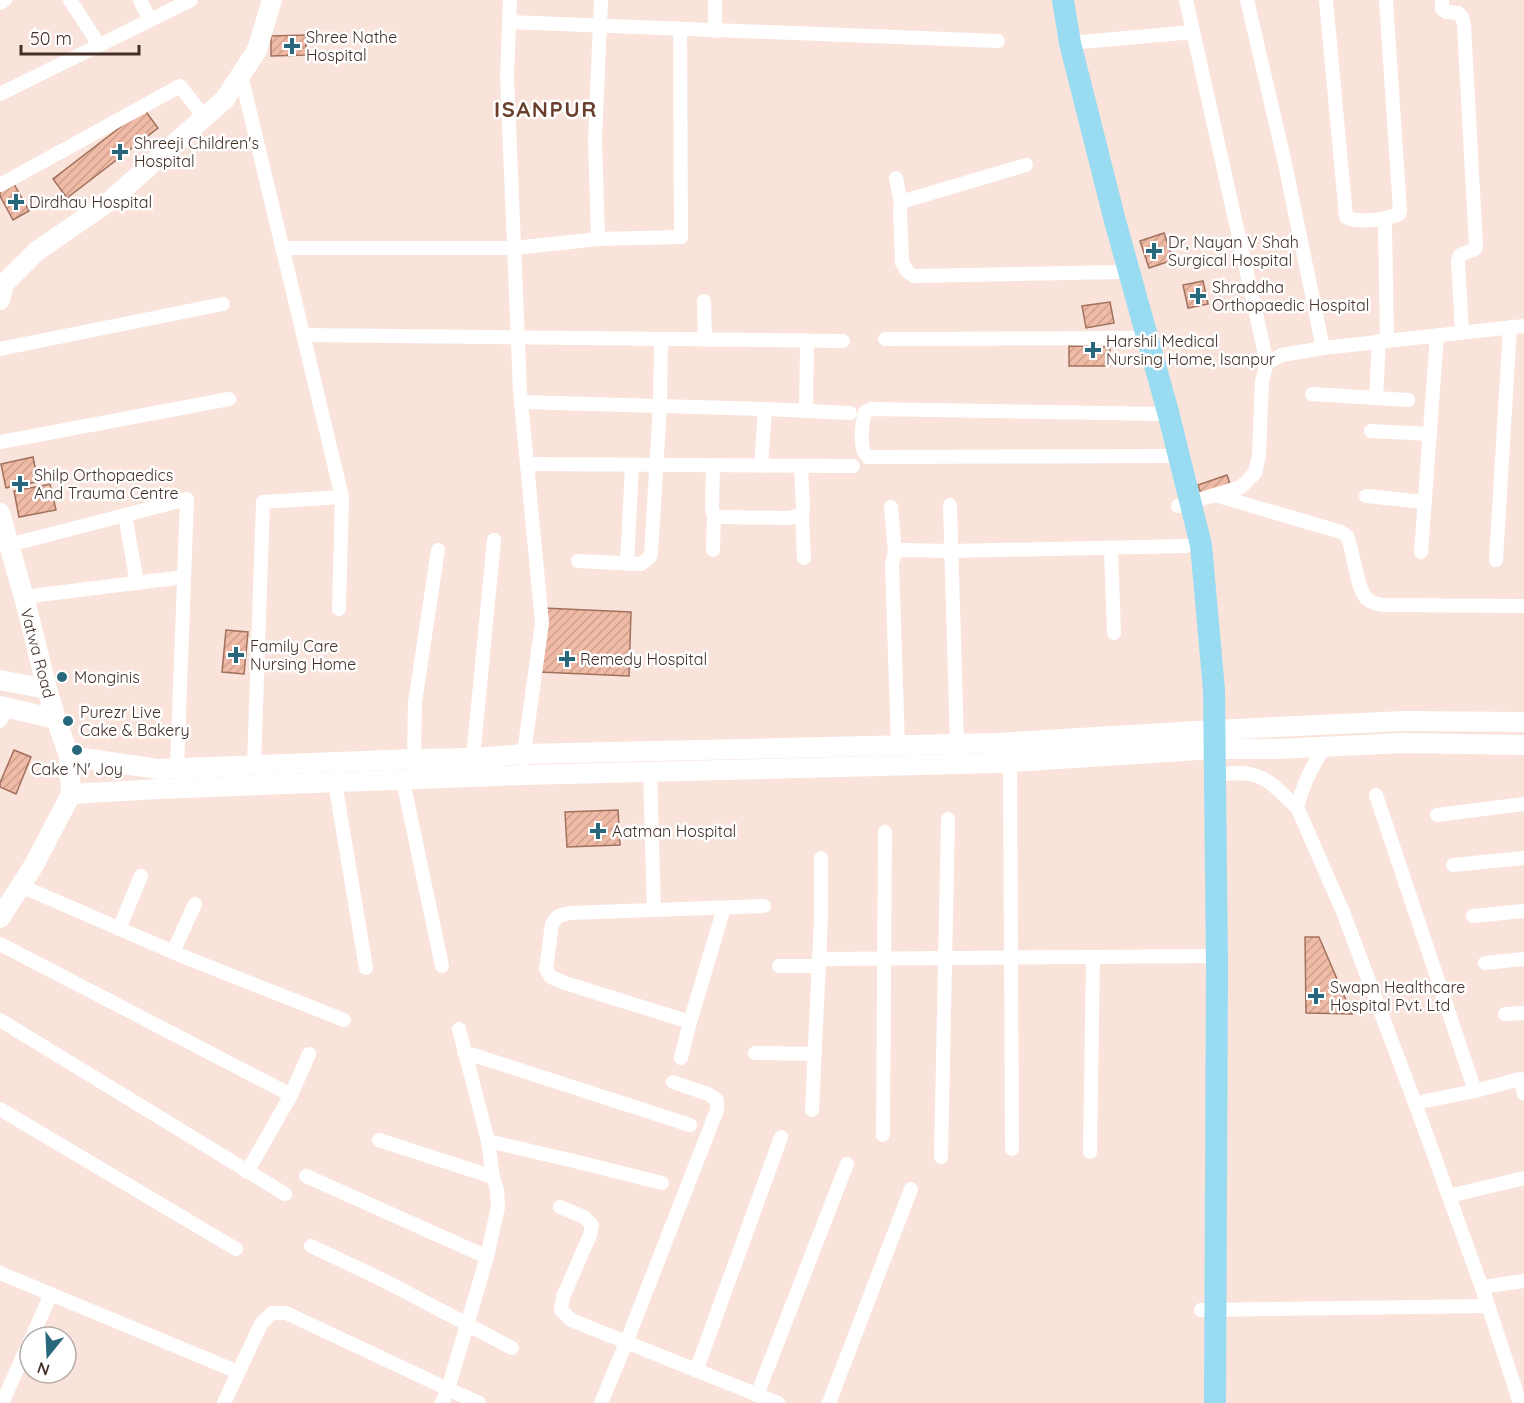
<svg xmlns="http://www.w3.org/2000/svg" width="1524" height="1403" viewBox="0 0 1524 1403" font-family="Quicksand,sans-serif">
<style>
.building{fill:url(#building-hatch);stroke:#a1715d;stroke-width:1.5}
.lines{fill:none;stroke-linecap:round;stroke-linejoin:round}
.street{stroke:#fff;stroke-width:14}
.secondary{stroke:#fff;stroke-width:20}
.primary{stroke:#99dcf2;stroke-width:22}
.poi-dot{fill:#28677c;stroke:#fff;stroke-width:2}
.labels{text-anchor:middle;dominant-baseline:central;stroke-width:5;stroke-linejoin:round;paint-order:stroke}
.poi-label{font-size:16px;fill:#453027;stroke:#fff;text-anchor:start}
.street-label{font-size:16px;fill:#453027;stroke:#fff}
.district-label{font-size:22px;font-weight:bold;letter-spacing:1.5px;fill:#6b3f2d;stroke:#fff}
</style>
<defs>
<pattern id="building-hatch" width="6" height="6" patternUnits="userSpaceOnUse" patternTransform="scale(1.5)"><rect width="6" height="6" fill="#f0bba6"/><path d="M-1 1l2-2M0 6l6-6M5 7l2-2" fill="none" stroke="#cfa18f"/></pattern>
</defs>
<rect width="100%" height="100%" fill="#f9e3da"/>
<g class="building">
<polygon points="306,35 306,55 271,56 271,36"/>
<polygon points="144,109 158,128 67,198 53,179"/>
<polygon points="14,184 29,211 13,220 0,196 0,192"/>
<polygon points="1164,233 1173,260 1149,268 1140,241"/>
<polygon points="1203,281 1208,304 1188,308 1183,285"/>
<polygon points="1110,302 1114,323 1086,328 1082,306"/>
<polygon points="1069,346 1110,347 1110,366 1069,366"/>
<polygon points="33,457 38,482 6,488 1,464"/>
<polygon points="1227,475 1231,487 1202,497 1198,485"/>
<polygon points="50,484 56,510 19,517 14,491"/>
<polygon points="543,608 631,612 629,676 539,672"/>
<polygon points="226,630 248,632 244,674 222,672"/>
<polygon points="14,750 31,757 16,794 0,787 0,783"/>
<polygon points="618,810 620,845 567,847 565,812"/>
<polygon points="1305,937 1319,937 1352,1014 1306,1013"/>
</g>
<g class="lines">
<g class="street">
<polyline points="70,0 99,45"/>
<polyline points="140,0 150,20"/>
<polyline points="510,0 507,77 520,391 542,623 523,760"/>
<polyline points="1186,0 1267,363"/>
<polyline points="1247,0 1284,159 1323,348"/>
<path d="M1326 0 1346 217C1357 224 1387 219 1399 214L1400 211 1386 0"/>
<polyline points="1442,0 1442,9 1446,12 1458,13 1462,17 1464,25 1476,246 1475,249 1460,255 1458,261 1462,332"/>
<polyline points="0,3 5,0"/>
<polyline points="509,22 998,41"/>
<polyline points="715,31 715,0"/>
<polyline points="1070,43 1193,32"/>
<polyline points="241,75 342,497 339,609"/>
<polyline points="0,94 191,0"/>
<polyline points="1026,165 904,201 901,204 900,209 902,263 908,272 914,276 1121,272"/>
<polyline points="896,178 901,204"/>
<polyline points="0,185 180,86 205,118"/>
<polyline points="1386,219 1385,225 1387,340"/>
<polyline points="598,239 595,140 601,0"/>
<polyline points="282,248 514,248 598,239 681,237 680,30"/>
<polyline points="704,301 705,340"/>
<polyline points="303,335 843,341"/>
<polyline points="885,339 1137,338"/>
<polyline points="0,349 223,304"/>
<polyline points="1312,394 1376,398 1379,341"/>
<polyline points="1376,398 1408,400"/>
<polyline points="521,402 765,409 850,413"/>
<polyline points="806,410 807,341"/>
<path d="M1161 414 872 409 865 412C862 424 858 449 868 457H874L1168 456"/>
<polyline points="1371,431 1430,434"/>
<polyline points="0,442 229,399"/>
<polyline points="527,464 853,466"/>
<polyline points="713,466 712,510 714,515 717,517 790,518 802,514 803,508 801,466"/>
<polyline points="761,466 765,409"/>
<path d="M1215 495 1341 532 1347 536C1354 552 1356 586 1366 598 1371 603 1377 604 1384 605L1524 606"/>
<polyline points="1366,496 1425,502"/>
<polyline points="950,505 957,744"/>
<polyline points="1178,506 1241,487 1255,473 1259,455 1262,381 1267,363 1282,355 1323,348 1524,326"/>
<polyline points="891,507 895,552"/>
<polyline points="802,514 804,558"/>
<polyline points="125,515 137,583"/>
<polyline points="9,545 187,499 177,768"/>
<polyline points="1111,548 1114,633"/>
<polyline points="713,550 714,515"/>
<polyline points="1421,552 1437,335"/>
<polyline points="1496,560 1510,327"/>
<polyline points="578,561 641,564 649,558 651,554 660,406 661,339"/>
<polyline points="627,564 632,466"/>
<polyline points="23,597 184,577"/>
<polyline points="0,721 7,708"/>
<polyline points="898,745 892,564 895,552 903,550 952,551 1186,546"/>
<path d="M1325 747C1312 765 1303 785 1297 807L1343 912 1415 1103 1485 1296 1520 1403"/>
<polyline points="473,758 494,540"/>
<polyline points="414,759 415,702 438,550"/>
<polyline points="1010,762 1012,1149"/>
<polyline points="254,765 263,502 342,497"/>
<polyline points="650,772 654,910"/>
<path d="M1215 775C1227 774 1241 771 1254 775 1270 779 1284 796 1297 807"/>
<polyline points="403,781 442,966"/>
<polyline points="335,783 366,968"/>
<polyline points="1376,795 1475,1091"/>
<polyline points="1437,815 1524,804"/>
<polyline points="1453,865 1524,858"/>
<polyline points="21,886 187,958 344,1020"/>
<polyline points="1473,916 1524,911"/>
<polyline points="119,929 141,876"/>
<polyline points="0,944 291,1095"/>
<polyline points="173,952 195,904"/>
<polyline points="819,959 1217,956"/>
<polyline points="1485,963 1524,959"/>
<polyline points="779,966 819,966"/>
<polyline points="1505,1014 1524,1013"/>
<polyline points="0,1020 285,1194"/>
<polyline points="690,1022 565,983 551,977 546,969 552,924 558,916 569,913 764,906"/>
<polyline points="464,1052 690,1125"/>
<polyline points="755,1053 815,1054"/>
<polyline points="681,1058 690,1022 724,908"/>
<polyline points="1415,1103 1475,1091 1520,1079 1524,1094"/>
<polyline points="0,1109 236,1249"/>
<polyline points="812,1110 821,919 821,858"/>
<polyline points="883,1135 885,832"/>
<polyline points="379,1140 493,1177"/>
<polyline points="488,1141 574,1161 662,1183"/>
<polyline points="1090,1152 1093,957"/>
<polyline points="941,1157 948,819"/>
<polyline points="247,1172 291,1095 309,1054"/>
<polyline points="306,1176 487,1257"/>
<polyline points="1449,1196 1524,1178"/>
<polyline points="560,1207 584,1217 592,1225 590,1235 563,1297 561,1310 571,1320 778,1403"/>
<polyline points="311,1246 385,1281 512,1348"/>
<polyline points="0,1273 238,1372"/>
<polyline points="1482,1287 1524,1281"/>
<polyline points="1201,1310 1488,1306"/>
<polyline points="32,1337 51,1294"/>
<polyline points="696,1371 781,1137"/>
<polyline points="757,1395 847,1164"/>
<polyline points="2,1403 30,1341"/>
<polyline points="224,1403 261,1324 272,1313 286,1313 448,1389 487,1257 498,1207 497,1190 493,1177 488,1141 459,1029"/>
<polyline points="442,1403 448,1389 479,1403"/>
<polyline points="601,1403 626,1343 717,1110 717,1100 708,1094 673,1082"/>
<polyline points="829,1403 911,1189"/>
</g>
<g class="secondary">
<polyline points="0,300 4,284 37,251 111,200 225,99 257,50 272,0"/>
<polyline points="0,513 27,608 47,689 56,719 69,756 71,794 34,865 0,918"/>
<polyline points="0,680 47,689"/>
<polyline points="0,706 56,719"/>
<polyline points="69,756 158,769 414,759 473,758 523,754 997,743 1214,730 1404,721 1524,722"/>
<polyline points="71,794 159,789 524,775 997,763 1214,749 1277,749 1403,743 1524,745"/>
</g>
<polyline class="primary" points="1063,0 1070,43 1115,221 1168,412 1201,545 1214,690 1217,965 1215,1403"/>
</g>
<g class="poi-dot">
<path d="M289 37h6v6h6v6h-6v6h-6v-6h-6v-6h6z"/>
<path d="M117 143h6v6h6v6h-6v6h-6v-6h-6v-6h6z"/>
<path d="M13 193h6v6h6v6h-6v6h-6v-6h-6v-6h6z"/>
<path d="M1151 242h6v6h6v6h-6v6h-6v-6h-6v-6h6z"/>
<path d="M1195 287h6v6h6v6h-6v6h-6v-6h-6v-6h6z"/>
<path d="M1090 341h6v6h6v6h-6v6h-6v-6h-6v-6h6z"/>
<path d="M17 475h6v6h6v6h-6v6h-6v-6h-6v-6h6z"/>
<path d="M233 646h6v6h6v6h-6v6h-6v-6h-6v-6h6z"/>
<path d="M564 650h6v6h6v6h-6v6h-6v-6h-6v-6h6z"/>
<circle cx="62" cy="677" r="6"/>
<circle cx="68" cy="721" r="6"/>
<circle cx="77" cy="750" r="6"/>
<path d="M595 822h6v6h6v6h-6v6h-6v-6h-6v-6h6z"/>
<path d="M1313 987h6v6h6v6h-6v6h-6v-6h-6v-6h6z"/>
</g>
<g class="labels">
<g class="poi-label">
<text x="306" y="37">Shree Nathe<tspan x="306" dy="18">Hospital</tspan></text>
<text x="134" y="143">Shreeji Children's<tspan x="134" dy="18">Hospital</tspan></text>
<text x="29" y="202">Dirdhau Hospital</text>
<text x="1168" y="242">Dr, Nayan V Shah<tspan x="1168" dy="18">Surgical Hospital</tspan></text>
<text x="1212" y="287">Shraddha<tspan x="1212" dy="18">Orthopaedic Hospital</tspan></text>
<text x="1106" y="341">Harshil Medical<tspan x="1106" dy="18">Nursing Home, Isanpur</tspan></text>
<text x="34" y="475">Shilp Orthopaedics<tspan x="34" dy="18">And Trauma Centre</tspan></text>
<text x="250" y="646">Family Care<tspan x="250" dy="18">Nursing Home</tspan></text>
<text x="580" y="659">Remedy Hospital</text>
<text x="74" y="677">Monginis</text>
<text x="80" y="712">Purezr Live<tspan x="80" dy="18">Cake &amp; Bakery</tspan></text>
<text x="77" y="769" text-anchor="middle">Cake 'N' Joy</text>
<text x="612" y="831">Aatman Hospital</text>
<text x="1330" y="987">Swapn Healthcare<tspan x="1330" dy="18">Hospital Pvt. Ltd</tspan></text>
</g>
<g class="street-label">
<text transform="translate(38 653) rotate(75)">Vatwa Road</text>
</g>
<g class="district-label">
<text x="546" y="109">ISANPUR</text>
</g>
</g>
<g transform="translate(48 1355) rotate(198)"><circle r="28" fill="#ffffff" stroke="#b5aca9" stroke-width="1.5"/>
<path d="M0-4.5L10 22L0 15L-10 22Z" fill="#28677c"/>
<text y="-9" font-size="16" font-weight="bold" text-anchor="middle" fill="#453027">N</text>
</g>
<path d="M21 45v9h118v-9" fill="none" stroke="#453027" stroke-width="3"/>
<text x="30" y="45" font-size="18" fill="#453027" stroke="#ffffff" stroke-width="4.5" paint-order="stroke">50 m</text>
</svg>
